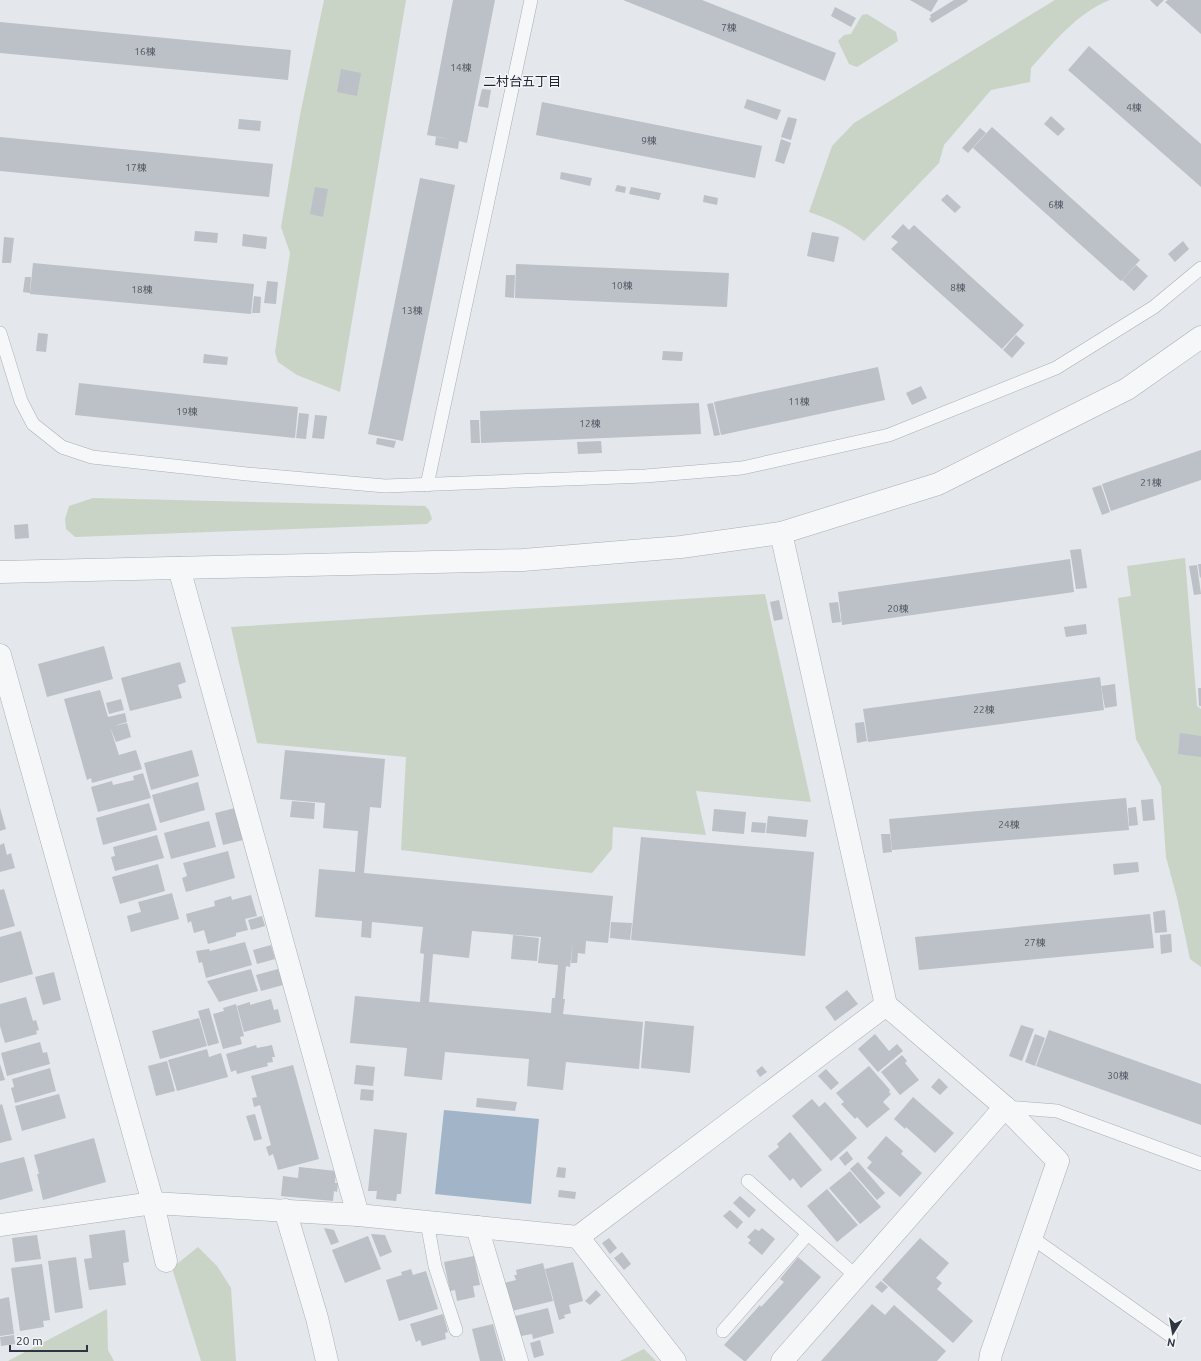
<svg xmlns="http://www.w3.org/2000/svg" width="1201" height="1361" viewBox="0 0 1201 1361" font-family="Ubuntu,'Noto Sans JP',sans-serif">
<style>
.green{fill:#c9d4c6}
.water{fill:#a2b4c7}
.building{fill:#bcc0c7;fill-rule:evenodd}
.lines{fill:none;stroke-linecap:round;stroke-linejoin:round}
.service-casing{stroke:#a9aeb5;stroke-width:14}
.minor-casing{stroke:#a9aeb5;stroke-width:23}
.tertiary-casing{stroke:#a9aeb5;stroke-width:23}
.service{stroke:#f6f7f9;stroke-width:13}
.minor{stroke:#f6f7f9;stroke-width:22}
.tertiary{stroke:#f6f7f9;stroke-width:22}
.labels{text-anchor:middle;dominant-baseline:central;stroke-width:3;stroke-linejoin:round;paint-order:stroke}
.number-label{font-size:10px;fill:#515763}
.neighbourhood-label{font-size:13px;fill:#1f2533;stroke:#f4f5f8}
</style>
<rect width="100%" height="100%" fill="#e4e7eb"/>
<g class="green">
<polygon points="324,0 406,0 340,392 297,375 278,362 275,352 290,253 281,227 300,115"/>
<path d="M1055 0H1110C1077 13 1054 42 1031 68L1030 82 991 90 944 145 939 163 864 241C847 227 830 219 809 212L832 146 854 123Z"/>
<polygon points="867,14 896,32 898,41 857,67 849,64 838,41 844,35 851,34 862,15"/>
<polygon points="93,498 425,506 429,510 432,519 427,524 75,537 66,529 65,519 69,506"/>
<polygon points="1185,558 1197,706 1201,709 1201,967 1190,959 1177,898 1166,857 1161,786 1136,739 1118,598 1131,596 1127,566"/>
<polygon points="765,594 811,802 696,791 706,835 613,827 612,849 592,873 401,850 406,757 257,743 231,627"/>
<polygon points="198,1247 217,1266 231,1288 236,1361 201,1361 172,1268"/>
<polygon points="107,1309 108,1350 114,1361 8,1361"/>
<polygon points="644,1349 656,1361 620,1361"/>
</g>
<polygon class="water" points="444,1110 539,1119 531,1204 435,1194"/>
<g class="building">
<polygon points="453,0 495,0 467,143 459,141 458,149 435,145 436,137 455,140 427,135"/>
<polygon points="623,0 702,0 836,53 825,81"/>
<polygon points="910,0 938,0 931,12"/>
<polygon points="954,0 967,0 968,1 932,23 929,19 931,17 930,15"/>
<polygon points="1150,0 1164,0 1157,7"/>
<polygon points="1168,0 1201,0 1201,34 1165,2"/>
<polygon points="835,7 856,18 851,27 831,16"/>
<polygon points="0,22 291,50 288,80 0,53"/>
<polygon points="1089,46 1201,144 1201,187 1068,70"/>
<polygon points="341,69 361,73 357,96 337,92"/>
<polygon points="482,89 491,90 488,108 478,106"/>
<polygon points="747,99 781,110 777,120 744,108"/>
<polygon points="542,102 762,146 755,178 536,135"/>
<polygon points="1051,116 1065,129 1058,136 1044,124"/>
<polygon points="788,117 797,119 791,140 781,137"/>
<polygon points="239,119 261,121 260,131 238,129"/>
<polygon points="992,127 1140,260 1121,281 973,148"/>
<polygon points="980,128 986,133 968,153 962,148"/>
<polygon points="0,137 273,164 269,197 0,171"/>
<polygon points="781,139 791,143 784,164 775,161"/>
<polygon points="561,172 592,178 590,186 560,179"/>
<polygon points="420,178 455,185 403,441 368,434"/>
<polygon points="617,185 626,187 625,193 615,191"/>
<polygon points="315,187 328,189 323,217 310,214"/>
<polygon points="631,187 661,193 659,200 629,194"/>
<polygon points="947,194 961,207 955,213 941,200"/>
<polygon points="704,195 718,198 717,205 703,202"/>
<polygon points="903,224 909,230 914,225 1024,325 1002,349 891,249 898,242 891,237"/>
<polygon points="195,231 218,233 217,243 194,241"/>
<polygon points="812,232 839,237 834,262 807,256"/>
<polygon points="243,234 267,237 266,249 242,246"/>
<polygon points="4,237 14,238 11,263 2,263"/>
<polygon points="1183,241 1189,249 1175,262 1168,254"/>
<polygon points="33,263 254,284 251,314 30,294"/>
<polygon points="516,264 729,273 727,307 515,298"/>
<polygon points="1136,265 1148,276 1134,291 1122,280"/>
<polygon points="506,275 515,275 514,298 505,297"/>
<polygon points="25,277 31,277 30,293 23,292"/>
<polygon points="267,281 278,282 276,304 264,303"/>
<polygon points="254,296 261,297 260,313 252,313"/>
<polygon points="38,333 48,334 46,352 36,351"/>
<polygon points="1016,335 1025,343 1012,358 1003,350"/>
<polygon points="663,351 683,352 682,361 662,360"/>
<polygon points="204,354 228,357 227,365 203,363"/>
<polygon points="878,367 885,400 721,435 714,402"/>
<polygon points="79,383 298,407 295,438 75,415"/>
<polygon points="921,386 927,398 912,405 906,393"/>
<polygon points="699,403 701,434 481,443 480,411"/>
<polygon points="713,403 720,435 714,436 707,404"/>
<polygon points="299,413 309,414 306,439 296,438"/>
<polygon points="315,415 327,416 324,439 312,438"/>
<polygon points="470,420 479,420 480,443 471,443"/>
<polygon points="377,438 396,441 394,448 376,444"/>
<polygon points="601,441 602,453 578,454 577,442"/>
<polygon points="1201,450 1201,480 1111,511 1102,484"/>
<polygon points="1101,485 1110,512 1102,515 1092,488"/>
<polygon points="28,524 29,538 15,539 14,525"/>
<polygon points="1081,549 1087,588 1076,589 1070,550"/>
<polygon points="1070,559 1074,592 842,625 838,592"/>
<polygon points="1198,564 1201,564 1201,577 1200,578"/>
<polygon points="1197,565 1201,594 1194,595 1189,566"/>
<polygon points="779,600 783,619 774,621 770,602"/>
<polygon points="838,602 841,622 832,623 829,603"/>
<polygon points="1086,624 1087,634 1066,637 1064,627"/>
<polygon points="104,646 113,679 47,697 38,664"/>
<polygon points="180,662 186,682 178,685 182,698 130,711 121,678"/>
<polygon points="1100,677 1104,710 868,742 863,709"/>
<polygon points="1115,684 1117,706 1105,708 1101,686"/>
<polygon points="1198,688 1201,688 1201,706 1199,706"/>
<polygon points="100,690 108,717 125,713 127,722 114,726 127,723 131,737 116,742 110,727 119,755 136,750 142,769 92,783 91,778 87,780 64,699"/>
<polygon points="121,699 124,710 109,714 106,703"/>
<polygon points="864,722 867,741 857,743 855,723"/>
<polygon points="1180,733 1201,736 1201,757 1178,754"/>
<polygon points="192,750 199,776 151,790 144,763"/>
<path d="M285 750 385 759 381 808 370 807 364 873 613 896 608 943 586 941 585 954 578 953 577 963H571L573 940 570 967 566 966 563 999H565L563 1014 643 1022 639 1069 566 1062 563 1090 527 1086 529 1059 445 1052 442 1080 404 1076 407 1048 350 1043 355 996 420 1002 424 954 420 953 423 927 372 922 371 938 361 937 362 921 315 917 319 869 355 872 358 831 323 828 325 803 280 799ZM472 931 541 937 538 963 558 965 555 998H552L551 1013 429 1002 433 954 469 958Z"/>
<polygon points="143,773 151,798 98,812 91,787 112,781 113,785 134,780 133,776"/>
<polygon points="198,782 205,810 160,823 152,795"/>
<polygon points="1126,798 1129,830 892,850 889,819"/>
<polygon points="1153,799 1155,820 1143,821 1141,800"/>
<polygon points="292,801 315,803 314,819 290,817"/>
<polygon points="149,803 157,830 103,845 96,818"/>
<polygon points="1136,807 1138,825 1129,826 1128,808"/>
<polygon points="0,808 6,829 0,831"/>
<polygon points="235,808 243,840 223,845 215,813"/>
<polygon points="714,809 746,812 744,834 712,831"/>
<polygon points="768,816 808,820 806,837 766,833"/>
<polygon points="209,821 216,847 171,859 164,833"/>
<polygon points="752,822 766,823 765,833 751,832"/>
<polygon points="881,834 890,834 892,852 883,853"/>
<polygon points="157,835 164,858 115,871 111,857 115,856 113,847"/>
<polygon points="641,837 814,852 805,956 631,940"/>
<polygon points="4,843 7,855 11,853 15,868 0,872 0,845"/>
<polygon points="228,851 235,878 186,892 182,878 187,876 183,863"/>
<polygon points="1138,862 1139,872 1114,875 1113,864"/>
<polygon points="158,864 165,891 120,904 112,877"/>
<polygon points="4,889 15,926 0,930 0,890"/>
<polygon points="172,893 179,919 131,932 127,916 141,912 138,902"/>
<polygon points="251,895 257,916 245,919 248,930 236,933 236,936 208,944 204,930 194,933 191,921 188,923 186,914 215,906 214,901 231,896 232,900"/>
<polygon points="1165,910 1167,932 1155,933 1153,912"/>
<polygon points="1150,914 1154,948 919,970 915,937"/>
<polygon points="262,916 265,926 251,930 248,920"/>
<polygon points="611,922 632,923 630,940 610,938"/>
<polygon points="21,931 33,974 0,983 0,937"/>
<polygon points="1171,934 1172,952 1161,954 1160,935"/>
<polygon points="513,935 539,938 537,961 511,959"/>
<polygon points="245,942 252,965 206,978 202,962 199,963 196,951 209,949 210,951"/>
<polygon points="271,945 275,959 257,964 253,950"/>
<polygon points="251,969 258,991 219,1002 207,981"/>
<polygon points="278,969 283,985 261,991 256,975"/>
<polygon points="54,972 61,1000 43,1005 35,977"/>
<polygon points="847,990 858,1004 835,1021 825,1007"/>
<polygon points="26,997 33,1021 36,1020 39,1030 36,1031 37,1034 5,1043 0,1026 0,1004"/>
<polygon points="271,999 274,1010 278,1009 281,1022 244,1032 237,1006 250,1002 250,1005"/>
<polygon points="236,1004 244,1036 240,1037 242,1044 223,1049 213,1014 224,1011 223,1008"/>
<polygon points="209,1008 219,1043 208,1046 198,1011"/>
<polygon points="199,1018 207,1046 160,1059 152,1031"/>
<polygon points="645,1021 694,1026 690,1073 641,1068"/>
<polygon points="1021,1025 1034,1029 1022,1061 1009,1056"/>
<polygon points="1049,1030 1201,1084 1201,1125 1036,1066"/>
<polygon points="875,1034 889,1051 897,1044 903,1051 878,1072 858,1049"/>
<polygon points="1035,1034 1045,1038 1035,1066 1025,1062"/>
<polygon points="40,1042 43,1053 47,1052 50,1064 7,1076 1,1053"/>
<polygon points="256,1045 257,1048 272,1045 275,1057 272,1057 273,1062 267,1063 268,1066 237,1074 236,1070 231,1072 226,1054"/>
<polygon points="207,1049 209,1057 221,1053 228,1077 177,1091 168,1060"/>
<polygon points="902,1055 907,1061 905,1063 919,1080 900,1095 881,1072"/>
<polygon points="167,1061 175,1091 156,1096 148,1066"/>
<polygon points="0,1064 5,1080 0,1081"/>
<polygon points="293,1065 319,1159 278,1170 273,1154 269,1156 266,1147 271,1145 260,1105 254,1107 252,1098 257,1097 251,1076"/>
<polygon points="356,1065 375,1067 373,1086 354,1084"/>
<polygon points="762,1066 767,1072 760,1077 756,1071"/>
<polygon points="869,1066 890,1090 889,1092 891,1094 883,1102 890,1109 867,1128 857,1117 855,1119 841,1104 844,1102 836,1093"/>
<polygon points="50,1068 56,1091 15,1103 11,1088 14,1087 12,1079"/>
<polygon points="826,1069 839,1083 831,1090 818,1076"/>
<polygon points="939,1078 948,1087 940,1095 931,1087"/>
<polygon points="361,1089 374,1090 373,1101 360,1100"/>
<polygon points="59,1094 66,1118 22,1131 15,1106"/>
<polygon points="913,1097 954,1133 935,1153 906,1127 905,1129 894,1119"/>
<polygon points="477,1098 517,1102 515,1111 476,1107"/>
<polygon points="812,1099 819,1107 825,1102 857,1138 831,1161 792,1116"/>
<polygon points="2,1104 12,1140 0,1143 0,1105"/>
<polygon points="255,1114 262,1139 254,1141 246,1116"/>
<polygon points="374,1129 407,1133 401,1194 397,1194 396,1201 376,1199 377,1191 368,1191"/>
<polygon points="790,1132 822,1170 801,1188 793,1178 790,1181 768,1156 779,1147 777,1144"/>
<polygon points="886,1136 903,1151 901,1154 922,1173 900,1197 867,1168 872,1162 867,1158"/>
<polygon points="94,1138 106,1182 43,1200 37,1174 39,1174 34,1155"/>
<polygon points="847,1151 853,1159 845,1166 839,1158"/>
<polygon points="24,1157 33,1191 0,1200 0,1163"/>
<polygon points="858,1162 885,1193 877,1200 850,1169"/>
<polygon points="299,1167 336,1171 335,1183 338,1183 337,1192 334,1191 333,1201 281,1196 283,1176 298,1178"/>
<polygon points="558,1167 566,1168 565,1178 556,1177"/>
<polygon points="850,1171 881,1207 860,1224 829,1188"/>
<polygon points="827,1189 858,1225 837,1242 807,1206"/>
<polygon points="559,1190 576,1192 575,1199 558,1197"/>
<polygon points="740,1196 756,1210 749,1218 733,1203"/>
<polygon points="730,1210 743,1222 737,1229 723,1216"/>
<polygon points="324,1228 334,1230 339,1242 331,1245"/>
<polygon points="762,1228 775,1239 762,1255 748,1243 751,1240 747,1237 755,1229 759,1231"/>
<polygon points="125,1230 129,1262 123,1263 126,1285 89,1290 84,1259 92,1258 89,1235"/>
<polygon points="371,1234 385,1235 392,1252 380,1257"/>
<polygon points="37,1235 41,1259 15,1262 12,1238"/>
<polygon points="368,1236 381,1269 345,1283 332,1250"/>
<polygon points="609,1238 617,1248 610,1254 602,1243"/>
<polygon points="920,1238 949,1263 936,1278 942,1283 937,1289 973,1321 953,1343 882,1280"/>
<polygon points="622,1252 631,1264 624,1270 614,1258"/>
<polygon points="474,1256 480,1285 473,1286 475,1297 457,1301 455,1290 450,1291 444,1262"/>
<polygon points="76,1257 83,1308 55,1313 48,1261"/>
<polygon points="798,1257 821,1277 746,1361 744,1361 724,1345 760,1305 761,1307 784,1282 780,1279"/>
<polygon points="573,1262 583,1301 569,1305 571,1313 564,1315 565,1318 559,1320 545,1269"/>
<polygon points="543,1263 553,1301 512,1311 504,1283 516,1280 514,1275 517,1275 516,1270"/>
<polygon points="42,1264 50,1320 43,1321 44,1327 20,1331 11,1268"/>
<polygon points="411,1269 413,1275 426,1271 438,1309 399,1321 386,1280 402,1275 401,1272"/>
<polygon points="881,1281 888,1287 882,1293 875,1287"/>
<polygon points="596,1290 601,1295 590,1305 585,1301"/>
<polygon points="9,1297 14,1334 0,1336 0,1299"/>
<polygon points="872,1304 885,1315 894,1305 946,1351 937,1361 821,1361"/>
<polygon points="548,1308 554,1333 533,1339 532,1334 516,1337 511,1317"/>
<polygon points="443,1314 448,1332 445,1333 446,1339 422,1346 420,1340 416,1342 410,1324"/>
<polygon points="493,1324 503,1361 480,1361 472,1329"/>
<polygon points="14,1335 15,1344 1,1346 0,1337"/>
<polygon points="540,1340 544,1355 534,1358 530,1343"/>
</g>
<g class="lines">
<g class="service-casing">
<g id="service">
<polyline points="0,333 21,401 33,424 62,447 92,457 247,474 385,486 645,476 742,468 889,435 1056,368 1154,307 1201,268"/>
<polyline points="427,485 531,0"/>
<polyline points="1005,1107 1057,1111 1201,1164"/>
<polyline points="748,1181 856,1276"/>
<polyline points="427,1222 435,1266 456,1330"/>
<polyline points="1031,1237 1171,1336"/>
<polyline points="723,1331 808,1234"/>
</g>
</g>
<g class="minor-casing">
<g id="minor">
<polyline points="781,533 886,1005 1005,1107 1058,1161 991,1354 990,1361"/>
<polyline points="179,568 358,1215"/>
<polyline points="285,1210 317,1318 327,1361"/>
<polyline points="0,1225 153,1203 358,1215 578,1237 886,1005"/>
<polyline points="477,1227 517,1361"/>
<polyline points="578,1237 675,1361"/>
<polyline points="782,1361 1005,1107"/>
</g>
</g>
<g class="tertiary-casing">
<g id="tertiary">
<polyline points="0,572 523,560 681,547 781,533 938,484 1127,389 1201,337"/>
<polyline points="0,655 153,1203 166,1261"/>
</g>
</g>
<use href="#service" class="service"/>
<use href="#minor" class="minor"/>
<use href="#tertiary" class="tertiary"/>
</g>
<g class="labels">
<g class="number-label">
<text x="729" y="27">7棟</text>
<text x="145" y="51">16棟</text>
<text x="461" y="67">14棟</text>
<text x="1134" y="107">4棟</text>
<text x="649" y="140">9棟</text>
<text x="136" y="167">17棟</text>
<text x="1056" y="204">6棟</text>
<text x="622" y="285">10棟</text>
<text x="958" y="287">8棟</text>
<text x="142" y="289">18棟</text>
<text x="412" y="310">13棟</text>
<text x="799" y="401">11棟</text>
<text x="187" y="411">19棟</text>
<text x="590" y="423">12棟</text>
<text x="1151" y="482">21棟</text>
<text x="898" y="608">20棟</text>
<text x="984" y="709">22棟</text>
<text x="1009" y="824">24棟</text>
<text x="1035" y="942">27棟</text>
<text x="1118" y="1075">30棟</text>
</g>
<g class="neighbourhood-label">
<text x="522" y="81">二村台五丁目</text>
</g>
</g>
<g transform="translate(1173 1333) rotate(191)" stroke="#f4f5f8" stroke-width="3" paint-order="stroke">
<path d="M0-3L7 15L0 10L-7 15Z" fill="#2d3442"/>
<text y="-6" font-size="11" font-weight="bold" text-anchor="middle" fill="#2d3442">N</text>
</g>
<path d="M10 1345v6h77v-6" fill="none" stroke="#2d3442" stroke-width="2"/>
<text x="16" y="1345" font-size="12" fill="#2d3442" stroke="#f4f5f8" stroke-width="3" paint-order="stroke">20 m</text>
</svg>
